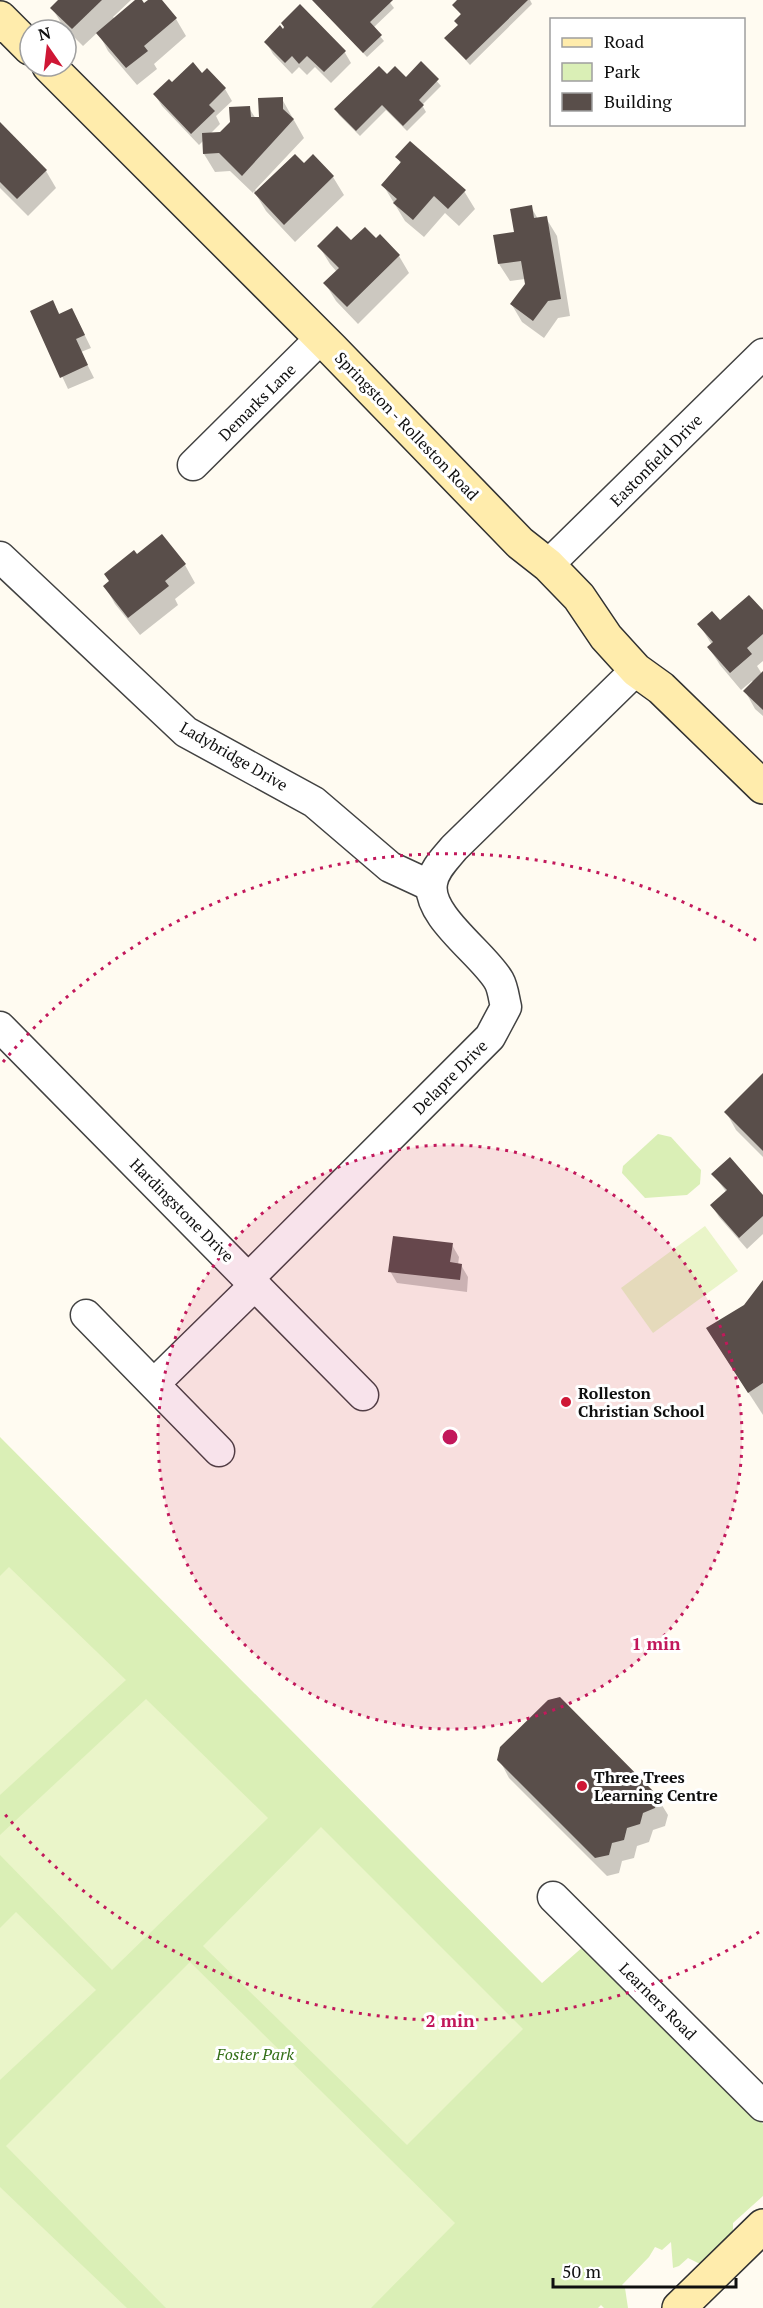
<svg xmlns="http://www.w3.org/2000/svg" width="763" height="2308" viewBox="0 0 763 2308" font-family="'PT Serif',serif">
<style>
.green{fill:#daefb6}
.pitch{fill:#eaf5c9}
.shadow{fill:#0003}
.building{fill:#594e4a}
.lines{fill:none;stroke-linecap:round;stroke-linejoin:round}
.street-casing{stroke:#424242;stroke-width:33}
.secondary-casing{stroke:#313131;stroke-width:36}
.street{stroke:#fff;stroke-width:30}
.secondary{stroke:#ffecac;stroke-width:33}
.ring{fill:none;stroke:#c2185b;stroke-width:3;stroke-dasharray:3 6}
.poi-dot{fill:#cf1735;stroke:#fff;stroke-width:2}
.labels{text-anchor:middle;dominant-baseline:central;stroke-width:6;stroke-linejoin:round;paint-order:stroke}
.street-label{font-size:16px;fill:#0f0f0f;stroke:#fff}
.poi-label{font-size:16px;font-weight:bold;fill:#0f0f0f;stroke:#fff;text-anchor:start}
.park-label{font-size:16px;font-style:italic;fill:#336f17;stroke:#fff}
.centre{fill:#c2185b;stroke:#fff;stroke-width:3}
.ring-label{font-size:18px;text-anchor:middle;font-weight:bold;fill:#c2185b;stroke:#fff;stroke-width:6;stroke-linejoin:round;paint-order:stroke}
</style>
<rect width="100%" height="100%" fill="#fffbf1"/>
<g class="green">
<polygon points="658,1134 671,1137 701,1170 700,1184 687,1195 645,1198 622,1173 623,1166"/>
<polygon points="0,1437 542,1983 585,1945 763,2124 763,2196 733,2223 733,2231 703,2263 698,2263 688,2258 679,2266 673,2268 671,2242 662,2250 655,2247 649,2257 622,2285 625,2288 628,2308 604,2308 601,2305 598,2308 0,2308"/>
</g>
<g class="pitch">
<polygon points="705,1226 738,1271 653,1333 621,1288"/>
<polygon points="9,1567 126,1680 0,1795 0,1576"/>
<polygon points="146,1699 268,1818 112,1970 0,1855 0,1835"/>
<polygon points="321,1827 523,2029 407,2145 203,1946"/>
<polygon points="16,1912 96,1990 0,2080 0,1928"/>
<polygon points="190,1962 455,2223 371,2308 166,2308 6,2146"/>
<polygon points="0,2187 127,2308 0,2308"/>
</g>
<g class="shadow">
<polygon points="60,0 131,0 113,17 115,19 137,0 140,0 144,5 150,0 160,0 176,19 186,36 154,64 157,69 137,85 108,51 98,32 83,46 63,26 52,8"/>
<polygon points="313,0 388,0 394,8 373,28 384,41 367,57"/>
<polygon points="459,0 530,0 532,4 470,65 446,38 459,26 462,16 454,5"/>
<polygon points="283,31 344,51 351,63 331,83 315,67 307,75 299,67 292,74 273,54 266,42"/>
<polygon points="421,63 441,86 422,105 426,112 407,131 386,110 360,136 339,115 336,110 387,76 406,79"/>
<polygon points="202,75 225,89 232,101 216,116 220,124 210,134 221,133 249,108 256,119 260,118 282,99 304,138 255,190 257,192 304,166 313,156 333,177 344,195 295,242 266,211 254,191 253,193 230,171 215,172 204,154 204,140 199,145 162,106 155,95 172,84"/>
<polygon points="0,124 46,171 56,188 28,216 0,188"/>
<polygon points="397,157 464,191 475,209 459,226 445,213 424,237 405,221 383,185 401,164"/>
<polygon points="531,207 538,219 546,218 557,236 570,316 558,318 544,338 522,322 512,305 526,285 525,279 510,281 499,264"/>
<polygon points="376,240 399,256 409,273 358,324 336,301 325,283 337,272 330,264 319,246"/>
<polygon points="53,302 60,315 72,309 91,348 81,352 94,378 68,389 32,312"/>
<polygon points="162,536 185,565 195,583 175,599 178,605 140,635 115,604 105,586"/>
<polygon points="763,613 763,661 757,666 762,674 763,673 763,716 755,709 745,691 754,683 752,681 741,690 720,665 709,648 712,645 699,624"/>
<polygon points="763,1075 763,1157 736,1130 726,1112"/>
<polygon points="713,1174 763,1198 763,1234 747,1249 719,1217 712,1206 727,1193"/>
<polygon points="452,1245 459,1257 458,1265 461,1265 468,1277 467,1292 397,1283 390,1271"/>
<polygon points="763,1282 763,1415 722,1352 745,1306"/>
<polygon points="499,1759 657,1797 668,1815 665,1826 653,1830 649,1842 637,1846 634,1858 622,1861 619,1873 607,1876 509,1778"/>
</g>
<g class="building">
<polygon points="58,0 102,0 72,29 50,8"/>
<polygon points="135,0 142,0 144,3 148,0 162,0 177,18 144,46 148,51 126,68 96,33"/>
<polygon points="312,0 393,0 370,22 382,35 363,53"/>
<polygon points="457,0 528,0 466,60 444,38 458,25 454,21 461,14 452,5"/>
<polygon points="300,4 346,51 324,72 307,56 299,64 292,56 285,63 264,42 280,25 283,29 284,27 281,23"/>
<polygon points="421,61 439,79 419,100 424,105 403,126 382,105 356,131 334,109 379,66 387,74 395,66 406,77"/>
<polygon points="193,62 202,73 207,68 226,88 209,105 215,111 191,134 153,94 169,79 172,82"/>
<polygon points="283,97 283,109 294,119 242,176 219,153 203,154 202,133 220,132 230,122 229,107 250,106 251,117 259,117 258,98"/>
<polygon points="0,122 47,170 17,199 0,182"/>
<polygon points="410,141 466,190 448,209 434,196 413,220 393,203 397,199 381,185 401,162 395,157"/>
<polygon points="295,154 304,163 313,154 334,176 284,225 254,193"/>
<polygon points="532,205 534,218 547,216 561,299 548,301 533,321 510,304 525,284 521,261 498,264 493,235 514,232 510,209"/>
<polygon points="337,226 351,240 365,227 376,238 380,234 400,255 347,307 323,283 339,268 317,246"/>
<polygon points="53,300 59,314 72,308 85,335 76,339 88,365 60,378 30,311"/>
<polygon points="162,534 186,564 165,581 169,586 128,618 103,586 109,581 104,574 134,550 137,554"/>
<polygon points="749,595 763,610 763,634 747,648 752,654 730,673 707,647 713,642 697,624 712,611 720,620"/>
<polygon points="763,671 763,710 743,691"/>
<polygon points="763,1073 763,1151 724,1112"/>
<polygon points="730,1157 763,1195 763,1216 739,1238 710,1205 727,1190 711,1174"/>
<polygon points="393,1236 453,1243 450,1262 462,1264 460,1280 388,1272"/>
<polygon points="763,1280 763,1383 748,1393 706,1328 744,1305"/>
<polygon points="560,1697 658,1796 655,1808 643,1813 640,1824 627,1828 624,1840 612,1843 609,1855 595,1858 497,1760 500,1747 548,1700"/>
</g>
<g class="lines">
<g class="street-casing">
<g id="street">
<polyline points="193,465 321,338"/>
<polyline points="0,557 186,732 314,802 390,867 431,886"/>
<polyline points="548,565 763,354"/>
<polyline points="0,1027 363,1395"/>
<path d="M249 1278 490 1037 506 1007C504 999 503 988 499 981 484 954 426 916 432 883 434 869 445 859 454 848L636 670"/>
<polyline points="86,1315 219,1451"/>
<polyline points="154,1384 255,1285"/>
<polyline points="553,1897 763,2106"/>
</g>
</g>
<g class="secondary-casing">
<g id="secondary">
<polyline points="0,18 30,48"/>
<polyline points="49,66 332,349 520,543 548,565 579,597 606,637 636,670 661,688 763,787"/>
<polyline points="679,2308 763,2226"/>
</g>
</g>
<use href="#street" class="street"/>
<use href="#secondary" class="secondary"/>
</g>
<circle cx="450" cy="1437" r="292" fill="#c2185b" fill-opacity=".12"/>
<g class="ring">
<circle cx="450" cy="1437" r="292"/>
<path d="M759 1932A584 584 0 0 1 3 1812M3 1062A584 584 0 0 1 759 942"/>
</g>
<g class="poi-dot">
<circle cx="566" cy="1402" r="6"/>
<circle cx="582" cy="1786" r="6"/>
</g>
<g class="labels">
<g class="street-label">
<text transform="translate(257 402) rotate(-45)">Demarks Lane</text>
<text transform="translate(407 426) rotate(46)">Springston - Rolleston Road</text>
<text transform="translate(656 460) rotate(-45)">Eastonfield Drive</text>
<text transform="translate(234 756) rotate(30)">Ladybridge Drive</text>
<text transform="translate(450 1077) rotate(-45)">Delapre Drive</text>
<text transform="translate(182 1210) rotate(45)">Hardingstone Drive</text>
<text transform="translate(658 2001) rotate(45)">Learners Road</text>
</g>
<g class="poi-label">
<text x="578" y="1393">Rolleston<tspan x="578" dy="18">Christian School</tspan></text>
<text x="594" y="1777">Three Trees<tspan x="594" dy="18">Learning Centre</tspan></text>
</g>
<g class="park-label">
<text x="255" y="2054">Foster Park</text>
</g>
</g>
<circle cx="450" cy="1437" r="9" class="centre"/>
<g class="ring-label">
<text x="656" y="1650">1 min</text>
<text x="450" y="2027">2 min</text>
</g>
<rect x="550" y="18" width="195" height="108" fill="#ffffff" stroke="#9f9f9f" stroke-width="1.5"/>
<rect x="562" y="38" width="30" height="9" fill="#ffecac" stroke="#9f9f9f" stroke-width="1.5"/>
<text x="604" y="48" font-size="18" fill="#0f0f0f">Road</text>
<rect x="562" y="63" width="30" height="18" fill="#daefb6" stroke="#9f9f9f" stroke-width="1.5"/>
<text x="604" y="78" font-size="18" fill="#0f0f0f">Park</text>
<rect x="562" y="93" width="30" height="18" fill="#594e4a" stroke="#9f9f9f" stroke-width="1.5"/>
<text x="604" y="108" font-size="18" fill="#0f0f0f">Building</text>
<g transform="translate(48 48) rotate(346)"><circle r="28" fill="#ffffff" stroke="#9f9f9f" stroke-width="1.5"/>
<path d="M0-4.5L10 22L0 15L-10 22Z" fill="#cf1735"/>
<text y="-9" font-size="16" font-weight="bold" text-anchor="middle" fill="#0f0f0f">N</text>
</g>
<path d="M553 2278v9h183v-9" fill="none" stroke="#0f0f0f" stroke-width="3"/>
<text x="562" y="2278" font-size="18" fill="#0f0f0f" stroke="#ffffff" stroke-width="4.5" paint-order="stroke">50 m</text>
</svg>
